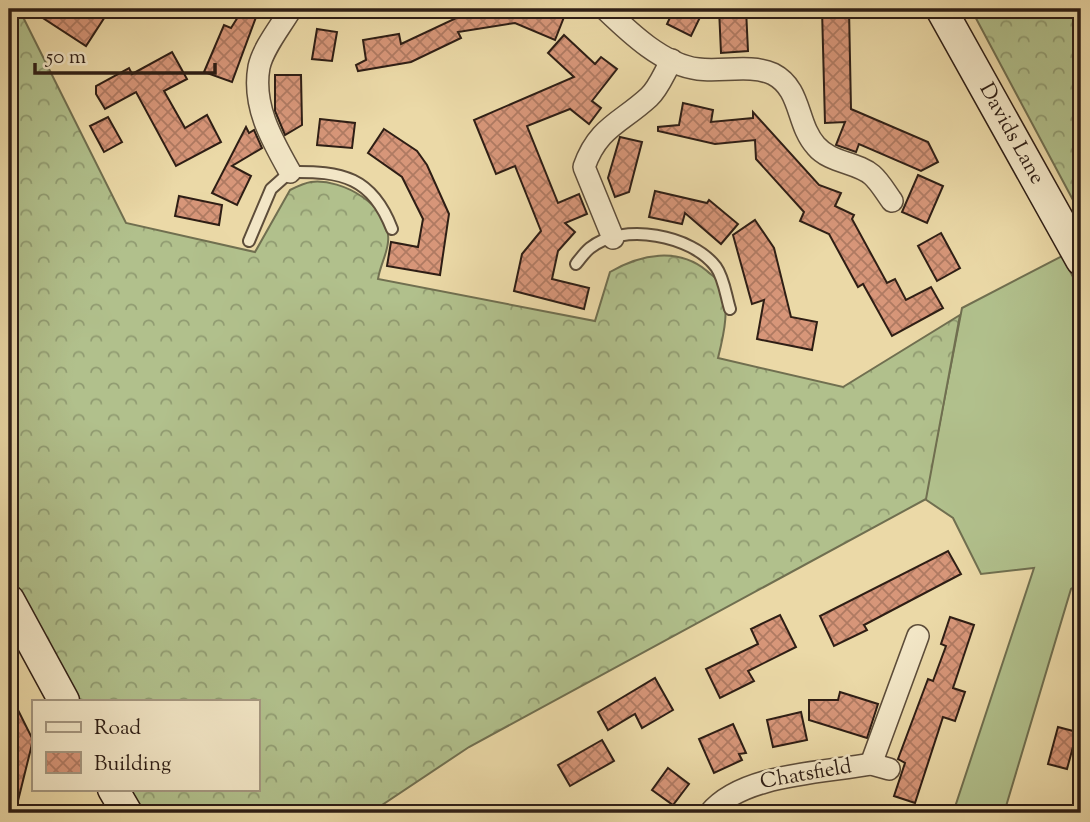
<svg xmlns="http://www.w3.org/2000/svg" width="1090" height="822" viewBox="0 0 1090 822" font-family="'Sorts Mill Goudy',serif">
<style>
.grass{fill:#b1c08c;stroke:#706f50;stroke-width:2}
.forest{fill:url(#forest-crowns);stroke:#706f50;stroke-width:2}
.building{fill:url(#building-cross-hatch);stroke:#2e1e15;stroke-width:2}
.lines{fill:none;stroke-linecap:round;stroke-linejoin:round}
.lane-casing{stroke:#5d4d3a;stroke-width:14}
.street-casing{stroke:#5d4d3a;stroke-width:24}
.secondary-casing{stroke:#2e1e15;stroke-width:33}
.lane{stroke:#f2e6c6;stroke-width:10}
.street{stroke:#f2e6c6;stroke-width:21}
.secondary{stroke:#f2e6c6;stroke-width:30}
.labels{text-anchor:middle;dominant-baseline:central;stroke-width:5;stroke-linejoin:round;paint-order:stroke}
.street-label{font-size:21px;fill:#2e1e15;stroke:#f2e6c6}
</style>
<defs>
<pattern id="forest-crowns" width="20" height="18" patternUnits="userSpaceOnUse" patternTransform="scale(1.75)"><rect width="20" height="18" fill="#b1c08c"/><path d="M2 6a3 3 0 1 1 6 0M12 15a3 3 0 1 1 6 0" fill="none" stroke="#909b71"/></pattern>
<pattern id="building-cross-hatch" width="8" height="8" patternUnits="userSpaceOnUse" patternTransform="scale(1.75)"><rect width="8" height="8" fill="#d79679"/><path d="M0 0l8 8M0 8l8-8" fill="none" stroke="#af7a62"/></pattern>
</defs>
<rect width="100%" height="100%" fill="#ebd9a7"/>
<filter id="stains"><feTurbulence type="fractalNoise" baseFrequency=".00286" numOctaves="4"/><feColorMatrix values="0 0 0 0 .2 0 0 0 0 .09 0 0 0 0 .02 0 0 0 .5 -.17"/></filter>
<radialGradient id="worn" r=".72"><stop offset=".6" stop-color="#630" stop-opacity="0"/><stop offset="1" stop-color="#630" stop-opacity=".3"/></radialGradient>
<polygon class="grass" points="1062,256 1081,292 1081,583 1071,589 1004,813 953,813 1034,568 981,574 953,518 925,499 962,308"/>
<g class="forest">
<path d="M9 9H19L126 223 255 252 290 190C296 187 304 183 311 182 342 178 392 206 388 242 387 254 380 266 378 279L595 321 610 272C641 254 678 247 707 271 711 275 717 278 719 282 731 305 724 334 718 358L843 387 960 315 926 499 469 747 370 813H138L124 789H257V701H74L9 582Z"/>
<polygon points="971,9 1081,9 1081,215"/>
</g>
<g class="building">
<polygon points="29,9 110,9 86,46"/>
<polygon points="243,9 259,9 232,82 204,72 224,25 231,28"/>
<polygon points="464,9 544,9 564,17 555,40 515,23 458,32 461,38 411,62 358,71 356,65 366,60 363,40 399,34 401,44 465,14"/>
<polygon points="674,9 704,9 691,36 667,24"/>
<polygon points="719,9 746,9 748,51 721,53"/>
<polygon points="822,9 849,9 851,109 928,142 938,162 921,171 859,144 856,152 836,145 845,122 825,123"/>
<polygon points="317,29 337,32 332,61 312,59"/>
<polygon points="564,35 595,64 601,57 617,69 592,101 601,108 589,124 570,109 527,126 558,203 579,194 587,214 565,223 575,232 558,251 552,279 589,288 584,309 514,291 522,254 541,231 515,166 496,174 474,120 574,77 548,53"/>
<polygon points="172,52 187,79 164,91 185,128 207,115 221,142 176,166 136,92 105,109 96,94 96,86 129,68 132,74"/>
<polygon points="275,75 301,75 302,125 285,135 275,111"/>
<polygon points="683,103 713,110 711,122 753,118 753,112 819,185 841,193 835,206 854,215 852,219 887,283 895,279 906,300 931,287 943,308 892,336 863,284 858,287 829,234 800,221 804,212 756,159 755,140 715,144 658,131 658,127 679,125"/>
<polygon points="108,117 122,142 104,152 90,126"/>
<polygon points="320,119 355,123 352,148 317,145"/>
<polygon points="246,127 249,133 254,130 262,148 232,166 251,176 237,205 212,193"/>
<polygon points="384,129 417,151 427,165 449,214 440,275 387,266 391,242 418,247 423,219 402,177 368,153"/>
<polygon points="620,137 642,142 629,192 615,197 608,178"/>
<polygon points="918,175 943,186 927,223 902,212"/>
<polygon points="655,191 707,203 709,200 738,224 721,244 685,213 682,224 649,217"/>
<polygon points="179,196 222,205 219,225 175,216"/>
<polygon points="755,220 774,248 791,317 817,322 812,350 757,339 764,300 752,304 733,235"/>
<polygon points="941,233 960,268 937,281 918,246"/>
<polygon points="948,551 961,574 864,625 867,630 834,646 820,616"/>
<polygon points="780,615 796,647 748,671 754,681 720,698 706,669 758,644 751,629"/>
<polygon points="950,617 974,625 953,688 965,692 955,721 943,717 915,803 894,796 905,763 898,759 928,679 933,681 946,646 941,644"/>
<polygon points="655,678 673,710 642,728 635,714 608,730 598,712"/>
<polygon points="9,692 33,740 15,813 9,813"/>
<polygon points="840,692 878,704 867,738 809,720 809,700 838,700"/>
<polygon points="801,712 807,740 773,747 767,720"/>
<polygon points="733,724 746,753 739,754 742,760 714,773 699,739"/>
<polygon points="1058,727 1077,732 1067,769 1048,764"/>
<polygon points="602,740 614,761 570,786 558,765"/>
<polygon points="668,768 689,784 673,805 652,790"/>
</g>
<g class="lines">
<g class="lane-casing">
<g id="lane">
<path d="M249 241 271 189 290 172C342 171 372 177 392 229"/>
<path d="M576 264C580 259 585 252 590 248 623 222 692 235 716 267 724 278 726 296 730 309"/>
</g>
</g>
<g class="street-casing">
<g id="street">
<path d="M605 9C629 32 663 65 698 69 722 72 751 64 773 74 802 89 796 124 816 146 830 163 857 162 872 175 880 182 886 193 892 201"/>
<path d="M290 172C272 140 252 106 259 67 263 48 281 26 291 9"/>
<path d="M613 238 584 167C598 127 621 123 649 97 659 88 665 71 672 60"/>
<polyline points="871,764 918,636"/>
<path d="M710 813C742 774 822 773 871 764L889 769"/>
</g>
</g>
<g class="secondary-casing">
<g id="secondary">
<polyline points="941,9 1081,260"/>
<polyline points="9,600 64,701"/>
<polyline points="113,789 127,813"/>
</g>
</g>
<use href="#lane" class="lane"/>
<use href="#street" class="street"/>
<use href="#secondary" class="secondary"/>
</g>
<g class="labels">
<g class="street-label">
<text transform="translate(1011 134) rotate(61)">Davids Lane</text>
<text transform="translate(806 775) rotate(-10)">Chatsfield</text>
</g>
</g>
<rect width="1090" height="822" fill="none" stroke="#ebd9a7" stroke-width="35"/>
<rect x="10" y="10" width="1069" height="801" fill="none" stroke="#2e1e15" stroke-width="3.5"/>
<rect x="18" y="18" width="1055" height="787" fill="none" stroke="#2e1e15" stroke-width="2"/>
<rect x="32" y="700" width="228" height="91" fill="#f2e6c6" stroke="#a4967f" stroke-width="2"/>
<rect x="46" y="722" width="35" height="10" fill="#f2e6c6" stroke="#a4967f" stroke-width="2"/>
<text x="94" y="734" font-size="21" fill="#2e1e15">Road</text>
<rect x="46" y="752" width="35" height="21" fill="url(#building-cross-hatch)" stroke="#a4967f" stroke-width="2"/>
<text x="94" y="770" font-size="21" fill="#2e1e15">Building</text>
<path d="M35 63v10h180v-10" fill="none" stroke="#2e1e15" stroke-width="3.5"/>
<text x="46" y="63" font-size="21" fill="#2e1e15" stroke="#f2e6c6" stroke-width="5" paint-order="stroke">50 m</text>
<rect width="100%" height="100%" filter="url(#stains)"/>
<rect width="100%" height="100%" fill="url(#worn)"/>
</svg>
